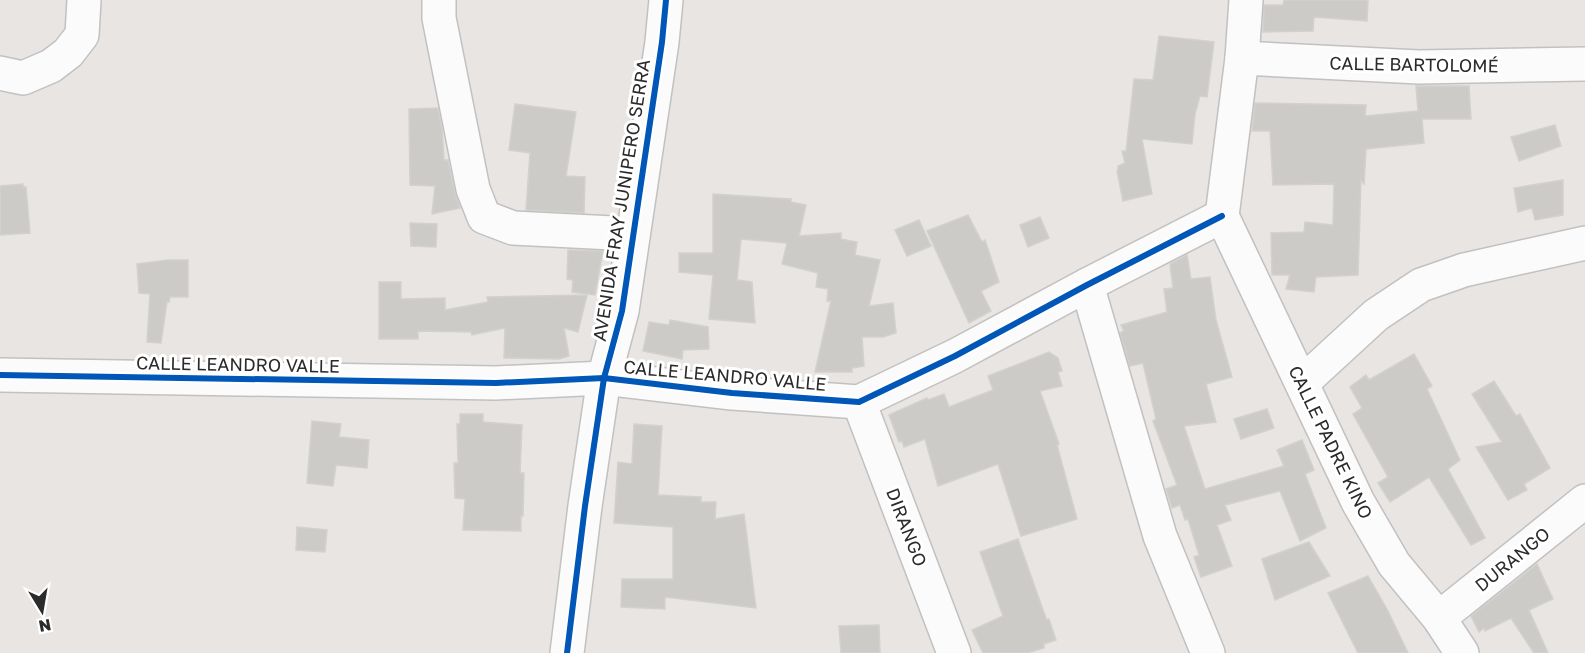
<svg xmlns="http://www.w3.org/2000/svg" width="1585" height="653" viewBox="0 0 1585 653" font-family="'Golos Text',sans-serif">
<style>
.building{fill:#cdcbc8;stroke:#d3d1cd;stroke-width:1.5}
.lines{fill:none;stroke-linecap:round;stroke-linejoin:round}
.minor-casing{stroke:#c2c1c2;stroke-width:36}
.minor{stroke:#fcfbfb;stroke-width:33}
.cycleway-casing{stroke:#fff;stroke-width:10}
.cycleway{stroke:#0057b8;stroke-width:6}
.labels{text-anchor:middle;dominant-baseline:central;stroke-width:6;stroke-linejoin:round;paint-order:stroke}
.street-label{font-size:18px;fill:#2b2b2b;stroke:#fff}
</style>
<rect width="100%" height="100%" fill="#e8e5e2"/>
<g class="building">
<polygon points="1284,0 1368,0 1367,21 1314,17 1313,31 1263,32 1264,5 1283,5"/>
<polygon points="1159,36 1214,42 1207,97 1200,96 1195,114 1192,144 1142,139 1152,194 1123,201 1117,171 1118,170 1118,166 1125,163 1122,151 1126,151 1134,79 1153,80"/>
<polygon points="1416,86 1469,86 1471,119 1422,119 1424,143 1366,149 1364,184 1361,180 1358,275 1316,277 1314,292 1286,289 1290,275 1272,275 1271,233 1304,232 1305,222 1333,225 1334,184 1273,185 1270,131 1252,131 1255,103 1366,105 1365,116 1418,111"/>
<polygon points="515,104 576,112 566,176 585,177 584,213 526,210 530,153 509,150"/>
<polygon points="438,108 442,129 444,160 448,160 455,193 460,208 432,214 435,186 410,185 409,109"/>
<polygon points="1555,125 1561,146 1519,161 1511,137"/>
<polygon points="1563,180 1563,215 1535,220 1532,208 1518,212 1514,188"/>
<polygon points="23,184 23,187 26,187 30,233 0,235 0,186"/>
<polygon points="713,194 791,199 791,202 806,205 799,236 841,233 841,239 857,242 855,255 880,260 869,306 893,303 896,333 883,337 862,337 864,366 852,368 852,372 815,372 831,301 827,301 828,289 816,287 818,273 782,264 787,243 741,239 737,280 752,282 755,323 709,319 713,275 679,272 679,253 713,253"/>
<polygon points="968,215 982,242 985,240 999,282 981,291 991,311 969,323 927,231"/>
<polygon points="1040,217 1049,238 1028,247 1020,225"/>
<polygon points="919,220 931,246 907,256 895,230"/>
<polygon points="410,223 437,224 436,247 411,246"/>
<polygon points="568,250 603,251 595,295 572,292 573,280 567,279"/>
<polygon points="1187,255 1191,279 1210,277 1216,320 1232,377 1206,384 1216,422 1184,426 1205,489 1284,466 1277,450 1302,440 1314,470 1305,474 1326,528 1300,541 1280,491 1225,505 1231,520 1217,525 1232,566 1201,577 1194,557 1199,555 1188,519 1185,520 1180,505 1172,508 1166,489 1177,485 1153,421 1156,419 1143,363 1130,366 1120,333 1124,331 1121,325 1167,312 1164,289 1173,288 1170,264"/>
<polygon points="168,260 188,260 188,297 170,297 169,302 167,302 161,343 147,342 150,294 139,293 137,264"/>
<polygon points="379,282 401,282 401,299 445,298 445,310 488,302 487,297 587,295 578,332 564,328 569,356 559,359 504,358 505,328 472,335 471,332 418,331 418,339 379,339"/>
<polygon points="670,320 708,327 709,349 683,350 682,359 643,351 649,322 669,325"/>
<polygon points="1049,352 1058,358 1062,371 1058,372 1062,386 1040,391 1059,444 1057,445 1077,519 1021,536 998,464 938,486 925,439 904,447 902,441 899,442 889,415 927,398 928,400 944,394 949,407 993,390 988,376"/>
<polygon points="1414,354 1432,386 1427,389 1460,460 1448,469 1485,538 1471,545 1429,477 1390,502 1378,483 1388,477 1353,414 1362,408 1350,387 1366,375 1369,380"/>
<polygon points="1494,381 1516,416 1520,414 1550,468 1524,484 1527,490 1508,500 1476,447 1502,442 1472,394"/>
<polygon points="1267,409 1274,428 1241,439 1234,419"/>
<polygon points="460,414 483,414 483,422 522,425 520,473 524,473 523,516 521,516 521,531 463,530 465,499 455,498 454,463 458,463 457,424 460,424"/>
<polygon points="312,421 341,424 339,437 369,440 367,468 336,465 333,486 307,483"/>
<polygon points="634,424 662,426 658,495 701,497 701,502 716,502 715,519 744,514 756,608 665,597 665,609 621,607 622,579 673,579 673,527 614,523 618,462 632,464"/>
<polygon points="297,527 327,530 325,552 296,550"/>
<polygon points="1018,539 1043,610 1047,620 1049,619 1056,640 1044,644 1044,648 1027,653 983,653 972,630 1003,616 980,552"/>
<polygon points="1309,542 1330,576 1275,600 1262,559"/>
<polygon points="1537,564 1553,599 1529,610 1548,653 1534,653 1511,618 1485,631 1484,628 1479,632 1471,616"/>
<polygon points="1368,576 1388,611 1408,653 1358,653 1328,593"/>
<polygon points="879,625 880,653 841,653 839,626"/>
</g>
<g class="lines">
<g class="minor-casing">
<g id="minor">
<polyline points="439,0 439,18 473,189 484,217 513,228 633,234"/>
<polyline points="1242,58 1419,67 1585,64"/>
<polyline points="0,73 23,78 51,66 68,53 82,35 84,0"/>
<polyline points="1222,216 1358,502 1394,564 1439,618 1462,653"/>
<polyline points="1222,216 1242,58 1246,0"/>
<polyline points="1087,285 1160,536 1208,653"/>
<polyline points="0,375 496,383 604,378 732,393 859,402 955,356 1087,285 1222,216"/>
<polyline points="1302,383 1376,315 1421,285 1464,270 1585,243"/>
<polyline points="859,402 954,653"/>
<polyline points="1439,618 1585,501"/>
<polyline points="567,653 585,506 604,378 622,311 662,42 666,0"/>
</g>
</g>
<use href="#minor" class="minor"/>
<g class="cycleway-casing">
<g id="cycleway">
<polyline points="0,375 496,383 604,378 732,393 859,402 955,356 1087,285 1222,216"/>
<polyline points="567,653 585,506 604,378 622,311 662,42 666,0"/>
</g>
</g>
<use href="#cycleway" class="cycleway"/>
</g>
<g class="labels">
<g class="street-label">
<text transform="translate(1414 64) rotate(1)">CALLE BARTOLOMÉ</text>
<text transform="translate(621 200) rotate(-81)">AVENIDA FRAY JUNIPERO SERRA</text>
<text transform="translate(238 364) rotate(1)">CALLE LEANDRO VALLE</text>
<text transform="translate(725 375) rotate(5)">CALLE LEANDRO VALLE</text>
<text transform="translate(1331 442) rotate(64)">CALLE PADRE KINO</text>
<text transform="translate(907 527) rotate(69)">DIRANGO</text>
<text transform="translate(1512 559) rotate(-39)">DURANGO</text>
</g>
</g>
<g transform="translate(42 611) rotate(169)" stroke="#ffffff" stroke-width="4.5" paint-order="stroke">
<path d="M0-4.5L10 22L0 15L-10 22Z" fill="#2b2b2b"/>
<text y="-9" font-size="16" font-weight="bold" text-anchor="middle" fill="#2b2b2b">N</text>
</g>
</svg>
